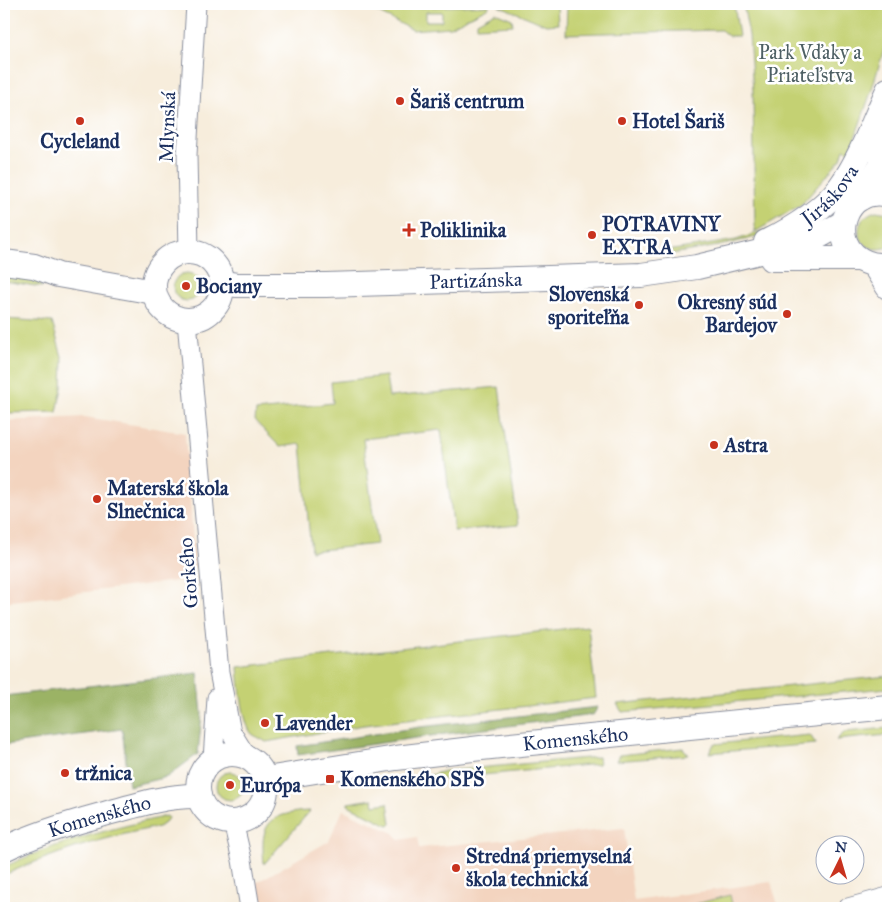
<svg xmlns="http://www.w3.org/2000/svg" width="892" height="912" viewBox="0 0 892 912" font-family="'IM FELL Great Primer',serif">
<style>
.built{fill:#f3d4bf}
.green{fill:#c4d173;stroke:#708068;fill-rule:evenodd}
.forest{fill:#9bb365;stroke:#5b7162}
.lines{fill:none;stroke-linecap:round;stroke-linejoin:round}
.minor-casing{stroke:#898e9d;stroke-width:21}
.tertiary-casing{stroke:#898e9d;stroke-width:26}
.minor{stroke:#fff;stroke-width:19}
.tertiary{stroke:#fff;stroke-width:24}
.poi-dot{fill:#c8321e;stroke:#fff;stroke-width:2}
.labels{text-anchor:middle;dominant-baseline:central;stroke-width:5;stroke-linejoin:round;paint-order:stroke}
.park-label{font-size:20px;fill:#4e6064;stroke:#fff}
.poi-label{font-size:20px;font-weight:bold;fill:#1b2f5e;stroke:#fff;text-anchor:start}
.street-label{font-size:20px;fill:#1b2f5e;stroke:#fff}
</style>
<rect width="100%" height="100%" fill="#fff"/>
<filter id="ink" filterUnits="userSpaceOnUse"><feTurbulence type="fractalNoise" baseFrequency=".02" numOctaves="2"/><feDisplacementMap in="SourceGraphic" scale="10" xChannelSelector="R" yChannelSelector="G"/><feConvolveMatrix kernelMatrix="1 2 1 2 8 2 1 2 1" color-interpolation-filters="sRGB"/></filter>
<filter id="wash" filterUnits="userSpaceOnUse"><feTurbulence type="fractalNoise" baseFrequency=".0096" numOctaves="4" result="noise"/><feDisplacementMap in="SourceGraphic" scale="20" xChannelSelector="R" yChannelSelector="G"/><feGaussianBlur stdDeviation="1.12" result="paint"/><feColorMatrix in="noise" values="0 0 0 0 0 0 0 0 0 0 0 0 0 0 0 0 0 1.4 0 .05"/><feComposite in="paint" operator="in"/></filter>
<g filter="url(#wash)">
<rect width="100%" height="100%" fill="#f7eddc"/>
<g class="built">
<polygon points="85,417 185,433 195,566 184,580 4,602 4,421"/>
<polygon points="343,810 394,833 399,840 417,837 419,848 624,828 634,901 771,882 779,908 250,908 247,888 329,841"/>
</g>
<g class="green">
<polygon points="557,4 558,24 546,25 498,5"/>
<polygon points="567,4 734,4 739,36 728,36 721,30 566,34"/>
<polygon points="743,4 888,4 887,39 871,92 850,152 844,149 841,159 802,204 755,232 753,91 749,35"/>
<path d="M489 5V7L450 27 413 30 375 11V9ZM426 12H442V21H426Z"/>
<polygon points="495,12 512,19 513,25 477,27 477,22"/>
<path d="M876 211 888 213V247C859 258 846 220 876 211Z"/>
<path d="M766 230 773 231C738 244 702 249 665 255L667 251 736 240Z"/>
<circle cx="187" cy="287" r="14"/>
<polygon points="4,274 36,279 42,287 4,281"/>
<polygon points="4,319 52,322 63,360 62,388 57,412 4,413"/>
<polygon points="386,376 389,397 499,387 518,525 454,531 441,430 363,439 377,544 311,551 301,444 280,447 255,421 256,411 333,403 331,382"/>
<path d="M588 626 596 698 364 725 266 742C262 739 256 737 252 734 243 725 239 681 238 667Z"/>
<polygon points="888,676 888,688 622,712 617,704"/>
<polygon points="888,728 888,735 836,740 845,732"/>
<polygon points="810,735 816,744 709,753 714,744"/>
<polygon points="683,748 689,755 616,761 619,755"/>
<polygon points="598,757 599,764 409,782 444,771"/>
<circle cx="230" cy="786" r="14"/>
<polygon points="373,799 374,805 388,803 391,824 388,825 348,805 348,803"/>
<path d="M310 811 264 864C262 841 260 820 287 814 295 812 303 811 310 811Z"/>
<path d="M167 816 168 818 164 824 158 827C105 837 53 853 4 875V867C55 842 111 829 167 816Z"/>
<polygon points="730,895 733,908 681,908"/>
</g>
<g class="forest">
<polygon points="198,673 202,714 198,754 167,777 129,786 122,729 4,745 4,696"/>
<polygon points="598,707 593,715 430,736 298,755 297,746 420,727"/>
</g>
</g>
<g filter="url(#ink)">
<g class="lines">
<g class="minor-casing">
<g id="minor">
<polyline points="189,252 187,155 196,4"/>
<polyline points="187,321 219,672 231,732 246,756"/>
<polyline points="213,760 217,698"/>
<polyline points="233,822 242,860 250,908"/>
<polyline points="848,908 888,897"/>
</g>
</g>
<g class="tertiary-casing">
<g id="tertiary">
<path d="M888 195C845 183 824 245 866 262 873 265 880 266 888 264"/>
<polyline points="861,198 881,165 888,128"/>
<path id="s1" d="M766 242C792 229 822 211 840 187 861 158 873 122 888 90"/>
<circle cx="188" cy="286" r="34"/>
<polyline points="772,259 859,259"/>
<polyline points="4,262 34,266 58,275 154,292"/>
<polyline points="874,265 888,287"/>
<path id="s2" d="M222 283 237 285H326L641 275 697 267 814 239 843 223"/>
<circle cx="232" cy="788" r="34"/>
<path id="s3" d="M266 779 396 758 481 748 888 707"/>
<path id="s4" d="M4 849C35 834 68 824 101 815 133 806 166 795 199 796"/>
</g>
</g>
<use href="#minor" class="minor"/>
<use href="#tertiary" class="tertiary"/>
</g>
</g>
<g class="poi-dot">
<circle cx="400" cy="101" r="5"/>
<circle cx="80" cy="121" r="5"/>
<circle cx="622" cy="121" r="5"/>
<path d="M406.5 222.5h5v5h5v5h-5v5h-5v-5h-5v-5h5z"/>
<circle cx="592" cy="235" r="5"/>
<circle cx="186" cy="286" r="5"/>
<circle cx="639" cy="305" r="5"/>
<circle cx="787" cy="314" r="5"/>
<circle cx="714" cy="445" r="5"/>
<circle cx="97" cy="499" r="5"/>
<circle cx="265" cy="723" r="5"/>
<circle cx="65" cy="773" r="5"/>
<rect x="325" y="774" width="10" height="10" rx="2.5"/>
<circle cx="230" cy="785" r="5"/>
<circle cx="456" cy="868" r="5"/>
</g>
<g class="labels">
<g class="park-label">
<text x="810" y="52">Park Vďaky a<tspan x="810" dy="23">Priateľstva</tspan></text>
</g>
<g class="poi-label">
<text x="410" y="101">Šariš centrum</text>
<text x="632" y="121">Hotel Šariš</text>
<text x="80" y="141" text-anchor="middle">Cycleland</text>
<text x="602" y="224">POTRAVINY<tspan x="602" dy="23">EXTRA</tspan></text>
<text x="420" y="230">Poliklinika</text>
<text x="196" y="286">Bociany</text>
<text x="629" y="294" text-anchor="end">Slovenská<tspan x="629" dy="23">sporiteľňa</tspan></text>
<text x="777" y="302" text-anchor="end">Okresný súd<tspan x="777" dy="23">Bardejov</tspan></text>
<text x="724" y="445">Astra</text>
<text x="107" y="488">Materská škola<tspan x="107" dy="23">Slnečnica</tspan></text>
<text x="275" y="723">Lavender</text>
<text x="75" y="773">tržnica</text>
<text x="340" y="779">Komenského SPŠ</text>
<text x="240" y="785">Európa</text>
<text x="466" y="856">Stredná priemyselná<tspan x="466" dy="23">škola technická</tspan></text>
</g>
<g class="street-label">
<text transform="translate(167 127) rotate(-88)">Mlynská</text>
<text stroke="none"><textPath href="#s1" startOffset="80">Jiráskova</textPath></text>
<text stroke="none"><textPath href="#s2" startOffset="254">Partizánska</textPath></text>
<text transform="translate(188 573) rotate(-95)">Gorkého</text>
<text stroke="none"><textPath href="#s3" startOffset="312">Komenského</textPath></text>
<text stroke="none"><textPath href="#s4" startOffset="101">Komenského</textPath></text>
</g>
</g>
<rect width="892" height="912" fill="none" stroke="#fff" stroke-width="20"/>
<g transform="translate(840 860) rotate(5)"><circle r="24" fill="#ffffff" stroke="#a4acbf"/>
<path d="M0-4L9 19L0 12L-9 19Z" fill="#c8321e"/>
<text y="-8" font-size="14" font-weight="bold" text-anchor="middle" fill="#1b2f5e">N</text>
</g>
</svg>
